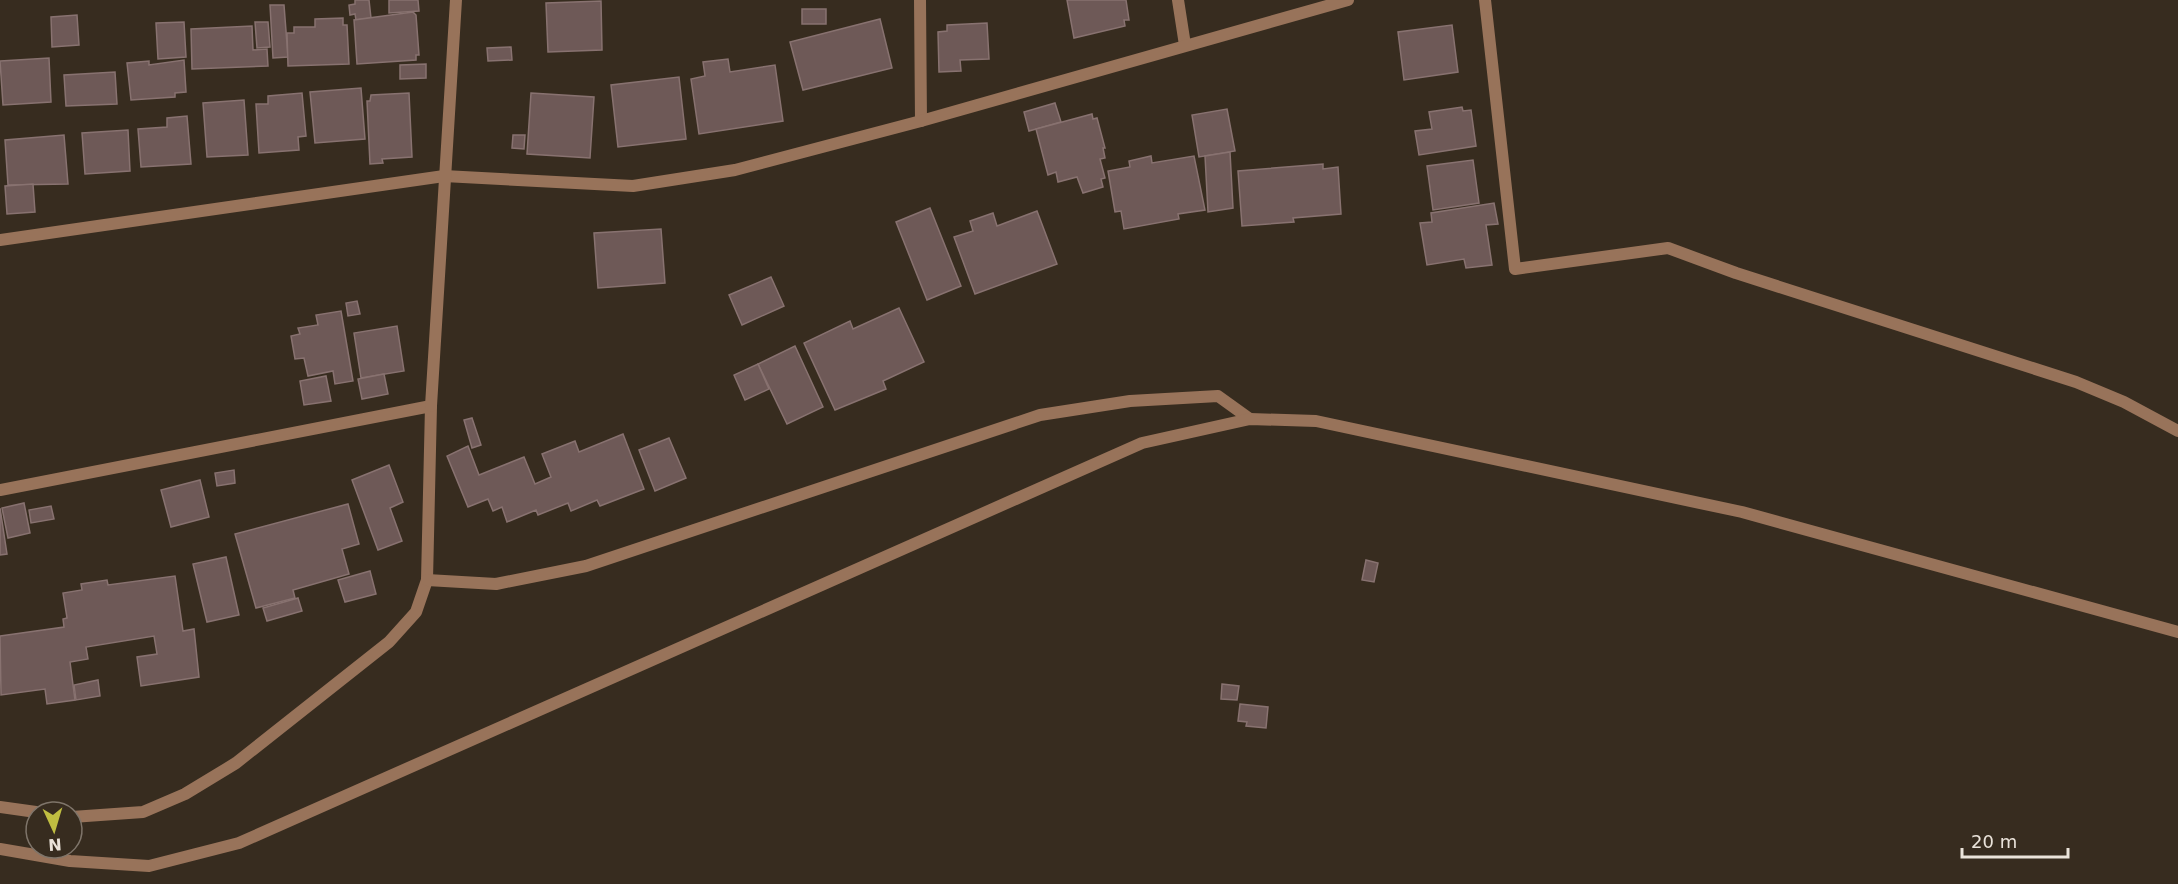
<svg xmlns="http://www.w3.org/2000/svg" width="2178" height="884" viewBox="0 0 2178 884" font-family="'DejaVu Sans',sans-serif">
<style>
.building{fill:#6e5957;stroke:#887270;stroke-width:1.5}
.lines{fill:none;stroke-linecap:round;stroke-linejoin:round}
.minor{stroke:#98735a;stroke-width:12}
.tertiary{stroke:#98735a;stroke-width:12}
</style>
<rect width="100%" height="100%" fill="#372c1f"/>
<g class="building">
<polygon points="355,0 369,0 371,18 356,20 355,14 350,15 349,5 355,4"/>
<polygon points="389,0 418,0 419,11 389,13"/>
<polygon points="1067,0 1126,0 1129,20 1124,20 1125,26 1074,38"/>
<polygon points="601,1 602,50 548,52 546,3"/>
<polygon points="270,5 284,5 288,57 273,58"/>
<rect x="802" y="9" width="24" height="15"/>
<polygon points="413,12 416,15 419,55 416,55 416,60 357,64 354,20"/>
<polygon points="77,15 79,45 52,47 51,17"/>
<polygon points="343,18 343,25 347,25 349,64 288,66 287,33 294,33 294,27 315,27 315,19"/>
<polygon points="880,19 892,68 803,90 790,42"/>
<polygon points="184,22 186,57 158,59 156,23"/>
<polygon points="255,22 268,22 270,47 257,48"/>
<polygon points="987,23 989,59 960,60 961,71 939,72 938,32 947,31 947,25"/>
<polygon points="1452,25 1458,72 1404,80 1398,32"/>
<polygon points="252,26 253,50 267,49 268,66 192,69 191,29"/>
<polygon points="511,47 512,60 488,61 487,48"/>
<polygon points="49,58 51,102 3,105 0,61"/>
<polygon points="728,59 730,72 775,65 783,121 699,134 691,79 705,76 703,62"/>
<polygon points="184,60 186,92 175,93 175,97 131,100 127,63 149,61 149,65"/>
<polygon points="426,64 426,78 400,79 400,65"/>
<polygon points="115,72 117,104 66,106 64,75"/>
<polygon points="679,77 686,139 618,147 611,85"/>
<polygon points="361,88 365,139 315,143 310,92"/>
<polygon points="302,93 306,136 298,137 299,150 259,153 256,104 268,104 268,96"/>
<polygon points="409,93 412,157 382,159 383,163 370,164 367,101 370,101 371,95"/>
<polygon points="531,93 594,97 590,158 527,154"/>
<polygon points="244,100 248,155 207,157 203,103"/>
<polygon points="1055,103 1061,122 1029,131 1024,112"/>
<polygon points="1462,107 1463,111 1471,110 1476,146 1419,155 1415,131 1432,129 1429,112"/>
<polygon points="1227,109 1235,151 1199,157 1192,115"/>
<polygon points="1092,114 1093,119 1097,118 1105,148 1103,148 1105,158 1100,159 1105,178 1101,179 1103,187 1083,193 1077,177 1058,182 1056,172 1048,175 1036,129"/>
<polygon points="187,116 191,164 141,167 138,129 167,127 167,118"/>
<polygon points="128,130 130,171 85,174 82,133"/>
<polygon points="64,135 68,184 8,185 5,140"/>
<polygon points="513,135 525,135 524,149 512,148"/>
<polygon points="1230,152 1233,208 1208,212 1205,156"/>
<polygon points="1151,156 1152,163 1194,156 1205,210 1178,214 1179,219 1124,229 1121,211 1115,212 1108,171 1130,167 1129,161"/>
<polygon points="1473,160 1479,203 1433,210 1427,166"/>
<polygon points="1323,164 1323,169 1338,167 1341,214 1293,218 1294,222 1242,226 1238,171"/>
<polygon points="33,184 35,212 7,214 5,186"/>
<polygon points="1494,203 1498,224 1486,225 1492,265 1466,268 1464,259 1427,265 1420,223 1432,222 1431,213"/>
<polygon points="930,208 961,286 927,300 896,222"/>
<polygon points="1037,211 1057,264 975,294 954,237 973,231 970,221 993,213 997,226"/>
<polygon points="661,229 665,283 598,288 594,233"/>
<polygon points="771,277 784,306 742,325 729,295"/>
<polygon points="357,301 360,314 348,316 346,303"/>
<polygon points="899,308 924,362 883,381 886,389 835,410 804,343 850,321 853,329"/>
<polygon points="341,311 353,381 335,384 333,371 308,376 304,358 295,359 291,336 300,334 298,328 318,325 316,315"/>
<polygon points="397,326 404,371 361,378 354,333"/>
<polygon points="795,346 823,407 787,424 758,364"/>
<polygon points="758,364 769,389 745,400 734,375"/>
<polygon points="384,374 388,394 362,399 358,379"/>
<polygon points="326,376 331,401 304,405 300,381"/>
<polygon points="472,418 481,445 472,448 464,420"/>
<polygon points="623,434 644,489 600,506 597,500 571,511 568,503 538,515 536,510 507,522 502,507 493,511 488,499 468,507 447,456 468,446 479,475 524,457 535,484 551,477 542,454 575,441 579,452"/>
<polygon points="669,438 686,478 655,491 639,450"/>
<polygon points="389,465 403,502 390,508 402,541 378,550 352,480"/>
<polygon points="234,470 235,483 217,486 215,473"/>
<polygon points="200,480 209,517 171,527 161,490"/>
<polygon points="24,503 30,533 8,538 2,508"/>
<polygon points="348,504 359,544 342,549 349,574 293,590 295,598 256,608 235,534"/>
<polygon points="51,506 54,519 31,523 29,510"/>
<polygon points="0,508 7,554 0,555"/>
<polygon points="226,557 239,615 207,622 193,564"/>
<polygon points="1366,560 1378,563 1374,582 1362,580"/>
<polygon points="370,571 376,594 345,602 338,580"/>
<polygon points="175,576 183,631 194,629 199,677 141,686 137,657 157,654 154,636 86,647 88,659 70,662 75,700 47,704 45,689 1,695 0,636 64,627 63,619 67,618 63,593 82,590 81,584 107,580 108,585"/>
<polygon points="298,598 302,611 267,621 263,608"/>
<polygon points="98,680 100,696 76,700 74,685"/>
<polygon points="1222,684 1239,686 1237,700 1221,699"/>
<polygon points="1240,704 1268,707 1266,728 1246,726 1247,722 1238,721"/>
</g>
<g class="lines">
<g class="minor">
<polyline points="920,0 921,121"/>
<polyline points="1178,0 1185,45"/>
<polyline points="1485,0 1515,269 1668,248 1736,273 2076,382 2124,402 2178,431"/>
<polyline points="0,240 444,176 633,186 735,170 921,121 1348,0"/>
<polyline points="0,490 431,406 427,580 416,612 389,642 236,763 185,794 143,812 72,817"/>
<polyline points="427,580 496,584 586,566 1040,415 1130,401 1218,396 1250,419"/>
<polyline points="0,807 36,812"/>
<polyline points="0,849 70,861 149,866 239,843 1142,443 1250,419 1316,421 1742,512 2178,632"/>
</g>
<polyline class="tertiary" points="431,406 456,0"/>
</g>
<g transform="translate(54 830) rotate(176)"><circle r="28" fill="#372c1f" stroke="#7f756a" stroke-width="1.5"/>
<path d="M0-4.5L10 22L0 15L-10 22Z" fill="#c0be41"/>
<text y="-9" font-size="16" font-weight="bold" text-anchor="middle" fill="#eae3da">N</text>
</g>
<path d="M1962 848v9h106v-9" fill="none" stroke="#eae3da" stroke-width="3"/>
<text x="1971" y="848" font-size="18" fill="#eae3da" stroke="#372c1f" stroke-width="4.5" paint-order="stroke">20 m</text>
</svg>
